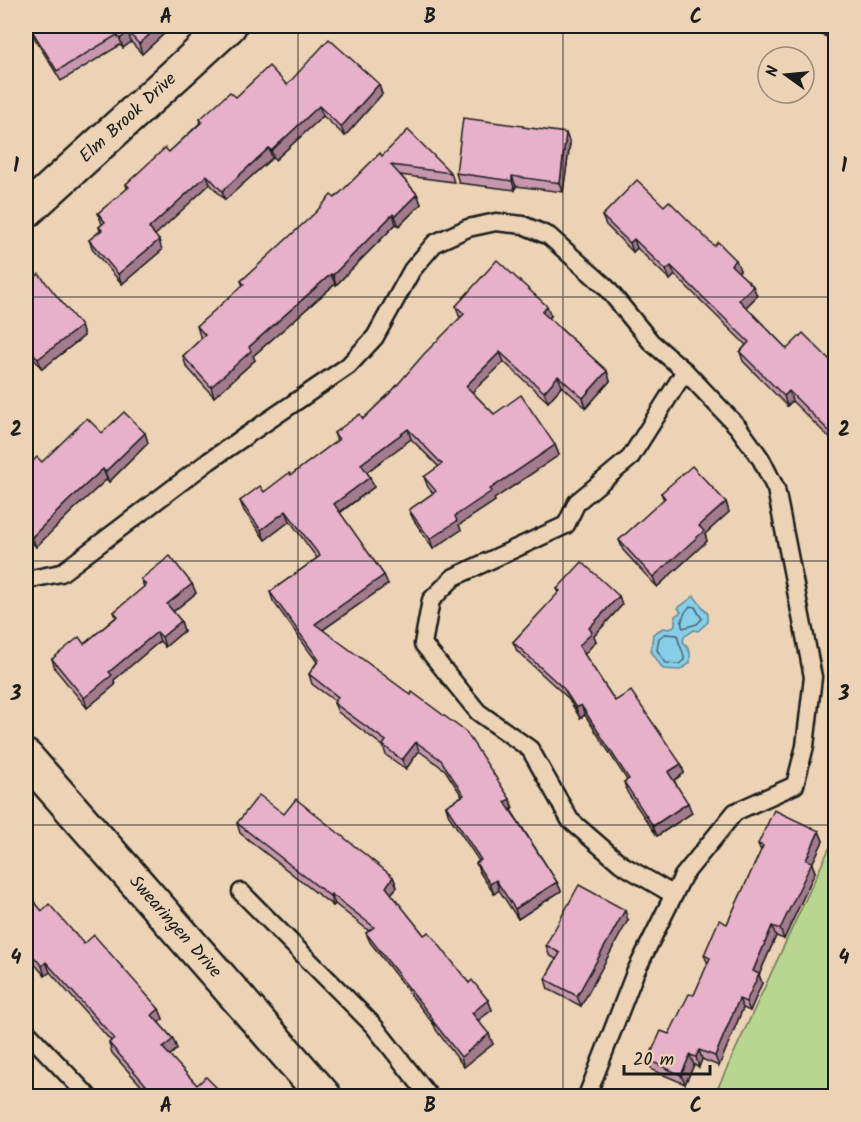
<svg xmlns="http://www.w3.org/2000/svg" width="861" height="1122" viewBox="0 0 861 1122" font-family="Kalam,sans-serif">
<style>
.green{fill:#b8d68f;stroke:#6a7956;stroke-width:1.5}
.water{fill:#87cee8;stroke:#5c8796;stroke-width:1.5}
.lines{fill:none;stroke-linecap:round;stroke-linejoin:round}
.shore{stroke:#47636e;stroke-width:1.5}
.service-casing{stroke:#1c1c1c;stroke-width:21}
.minor-casing{stroke:#1c1c1c;stroke-width:38}
.service{stroke:#edd3b5;stroke-width:16}
.minor{stroke:#edd3b5;stroke-width:33}
.wall{fill:#c798ad;stroke:#1c1c1c;stroke-width:1.5}
.shaded-wall{fill:#a27c8d;stroke:#1c1c1c;stroke-width:1.5}
.building{fill:#e7b1c9;stroke:#1c1c1c;stroke-width:1.5}
.grid{fill:none;stroke:#1c1c1c;stroke-width:1.5;stroke-opacity:0.55}
.labels{text-anchor:middle;dominant-baseline:central;stroke-width:6;stroke-linejoin:round;paint-order:stroke}
.street-label{font-size:18px;fill:#1c1c1c;stroke:#edd3b5}
.neatline{fill:none;stroke:#1c1c1c;stroke-width:2}
.grid-label{font-size:20px;text-anchor:middle;font-weight:bold;fill:#1c1c1c}
</style>
<rect width="100%" height="100%" fill="#edd3b5"/>
<filter id="ink" filterUnits="userSpaceOnUse"><feTurbulence type="fractalNoise" baseFrequency=".0167" numOctaves="2"/><feDisplacementMap in="SourceGraphic" scale="12" xChannelSelector="R" yChannelSelector="G"/><feConvolveMatrix kernelMatrix="1 2 1 2 8 2 1 2 1" color-interpolation-filters="sRGB"/></filter>
<g filter="url(#ink)">
<polygon class="green" points="835,836 835,1096 714,1096"/>
<polygon class="water" points="694,596 708,614 708,622 698,631 694,630 684,637 683,641 690,652 690,663 680,670 663,669 651,651 653,634 663,628 670,629 675,625 675,616 681,612 678,608"/>
<g class="lines">
<g class="shore">
<path d="M691 606 695 607 702 619 697 624 683 628C679 622 685 610 691 606Z"/>
<path d="M665 634 678 635C677 645 685 650 684 660L679 664 666 663 657 650 659 638Z"/>
</g>
<g class="service-casing">
<g id="service">
<polyline points="825,26 836,30"/>
<polyline points="26,577 31,579 61,573 209,461 348,366 375,337 412,270 435,243 468,228 496,222 523,225 549,236 606,287 651,342 685,371 738,427 761,459 776,489 813,677 805,746 795,785 735,812 683,876 635,973 587,1096"/>
<polyline points="241,892 373,1025 429,1096"/>
<polyline points="674,895 621,864 570,820 530,749 478,712 423,644 431,600 454,577 566,525 577,502 630,458 685,371"/>
<polyline points="26,1031 88,1096"/>
</g>
</g>
<g class="minor-casing">
<g id="minor">
<path id="s1" d="M26 211 229 26"/>
<path id="s2" d="M26 757 324 1096"/>
</g>
</g>
<use href="#service" class="service"/>
<use href="#minor" class="minor"/>
</g>
<g class="wall">
<polygon points="37,26 163,26 165,33 142,54 131,42 123,48 120,45 61,81 35,39 31,29"/>
<polygon points="287,85 382,94 345,136 323,116 275,160 272,158 225,200 210,184 155,235 162,250 122,284 93,250 89,240 100,231 99,227 102,224 98,213 127,189 126,184 169,152 201,122 200,119 236,97"/>
<polygon points="524,128 570,143 563,192 516,186 515,190 459,183 456,173"/>
<polygon points="382,156 451,173 454,182 400,175 417,194 421,204 399,226 396,224 336,285 335,284 253,356 255,360 214,397 186,366 183,356 202,338 200,336 197,326 243,286 241,281"/>
<polygon points="664,206 740,270 738,272 753,286 757,296 746,307 787,349 836,366 836,444 792,401 787,406 743,361 740,352 746,345 675,275 670,280 637,248 633,252 606,225 602,216"/>
<polygon points="26,285 81,326 84,336 42,369 34,359 26,366"/>
<polygon points="456,306 551,316 549,318 607,371 610,381 586,408 562,386 548,402 504,362 472,392 494,414 555,445 559,455 494,499 495,501 459,525 461,530 433,549 413,519 409,510 433,493 428,487 424,477 439,467 411,439 367,472 374,487 340,513 384,575 388,584 323,630 513,808 511,810 557,882 561,891 518,919 499,890 494,894 480,873 476,863 479,861 449,816 446,806 462,796 445,770 419,751 406,769 386,755 383,746 338,712 334,703 335,701 312,684 309,674 317,662 273,601 270,592 317,558 290,521 265,540 244,511 240,501 264,492 291,475 337,441 334,433 363,419 393,390 461,317 459,316"/>
<polygon points="102,433 145,433 148,443 109,482 107,479 71,512 36,547 26,536 26,468 42,462"/>
<polygon points="661,493 726,502 729,512 705,534 707,541 657,587 623,550 619,540 664,500"/>
<polygon points="141,579 192,584 196,593 173,612 181,621 184,631 165,647 160,641 114,680 115,685 87,708 55,669 52,659 84,644 116,617 114,612 144,587"/>
<polygon points="557,589 619,596 622,605 594,636 596,641 584,654 615,701 681,764 684,773 674,780 692,813 657,836 627,792 624,782 627,780 585,715 580,718 568,698 517,651 513,642 559,593"/>
<polygon points="284,814 393,877 397,887 391,894 424,935 469,983 488,1000 492,1010 478,1020 493,1044 464,1067 436,1030 434,1025 370,942 366,933 369,931 335,904 333,906 240,833 237,823"/>
<polygon points="819,831 823,841 812,864 815,872 784,939 776,936 759,975 762,983 750,1011 743,1008 719,1066 702,1059 699,1067 694,1065 685,1084 652,1070 648,1060 669,1034 694,995 708,964 704,955 727,924 761,851 758,844"/>
<polygon points="26,892 42,911 84,944 159,1009 163,1019 158,1022 173,1039 177,1049 169,1055 197,1085 225,1096 148,1096 146,1091 112,1053 109,1043 111,1041 50,972 45,976 26,954"/>
<polygon points="628,920 581,1006 548,989 545,979 556,959 549,955 546,945"/>
</g>
<g class="shaded-wall">
<polygon points="159,26 163,26 165,33 142,54 139,44"/>
<polygon points="128,32 131,42 123,48 120,39"/>
<polygon points="379,84 382,94 345,136 341,127"/>
<polygon points="319,106 323,116 275,160 271,151"/>
<polygon points="566,133 570,143 563,192 560,183"/>
<polygon points="269,148 272,158 225,200 222,191"/>
<polygon points="207,175 210,184 152,238 149,228"/>
<polygon points="512,176 516,186 515,190 512,181"/>
<polygon points="417,194 421,204 399,226 395,216"/>
<polygon points="393,214 396,224 336,285 333,275"/>
<polygon points="634,239 637,248 633,252 630,243"/>
<polygon points="159,240 162,250 122,284 118,274"/>
<polygon points="736,260 740,270 735,275 731,265"/>
<polygon points="671,266 675,275 670,280 666,270"/>
<polygon points="331,274 335,284 253,356 255,360 214,397 211,387 249,347"/>
<polygon points="753,286 757,296 743,310 739,300"/>
<polygon points="547,306 551,316 545,322 542,312"/>
<polygon points="81,326 84,336 42,369 38,359"/>
<polygon points="30,349 34,359 26,366 26,353"/>
<polygon points="500,352 504,362 469,395 466,386"/>
<polygon points="607,371 610,381 586,408 583,398"/>
<polygon points="558,376 562,386 548,402 544,392"/>
<polygon points="789,391 792,401 787,406 784,396"/>
<polygon points="408,429 411,439 364,474 361,464"/>
<polygon points="145,433 148,443 109,482 105,472"/>
<polygon points="555,445 559,455 494,499 495,501 459,525 461,530 433,549 430,539 455,516 490,489"/>
<polygon points="103,469 107,479 71,512 36,547 32,537 67,502"/>
<polygon points="370,477 374,487 337,514 334,504"/>
<polygon points="726,502 729,512 705,534 707,541 657,587 653,577 699,526"/>
<polygon points="286,511 290,521 265,540 261,530"/>
<polygon points="384,575 388,584 318,633 315,624"/>
<polygon points="192,584 196,593 170,614 167,604"/>
<polygon points="619,596 622,605 594,636 596,641 583,656 579,646 589,628"/>
<polygon points="181,621 184,631 165,647 162,637"/>
<polygon points="157,632 160,641 114,680 115,685 87,708 84,698 109,672"/>
<polygon points="581,705 585,715 580,718 576,708"/>
<polygon points="416,742 419,751 406,769 402,760"/>
<polygon points="681,764 684,773 672,782 668,772"/>
<polygon points="510,799 513,808 509,811 505,802"/>
<polygon points="688,803 692,813 657,836 653,826"/>
<polygon points="819,831 823,841 812,864 815,872 784,939 780,929 806,860"/>
<polygon points="393,877 397,887 389,896 386,887"/>
<polygon points="496,880 499,890 494,894 490,884"/>
<polygon points="557,882 561,891 518,919 515,909"/>
<polygon points="331,894 335,904 333,906 330,896"/>
<polygon points="625,910 628,920 581,1006 577,996"/>
<polygon points="772,926 776,936 759,975 762,983 750,1011 746,1002 753,971"/>
<polygon points="46,962 50,972 45,976 42,966"/>
<polygon points="739,999 743,1008 719,1066 715,1056"/>
<polygon points="488,1000 492,1010 476,1022 472,1013"/>
<polygon points="159,1009 163,1019 156,1025 152,1015"/>
<polygon points="489,1034 493,1044 464,1067 461,1057"/>
<polygon points="173,1039 177,1049 167,1058 163,1048"/>
<polygon points="699,1050 702,1059 699,1067 696,1057"/>
<polygon points="690,1055 694,1065 685,1084 681,1075"/>
</g>
<g class="building">
<polygon points="37,26 159,26 139,44 128,32 120,39 117,35 57,71 31,29"/>
<polygon points="329,39 379,84 341,127 319,106 271,151 269,148 222,191 207,175 149,228 159,240 118,274 89,240 102,230 99,227 105,222 98,213 129,187 126,184 165,148 169,152 202,122 200,119 230,92 236,97 269,66 287,85"/>
<polygon points="463,118 523,126 523,127 566,133 560,183 512,176 512,181 456,173"/>
<polygon points="408,130 451,173 391,165 417,194 395,216 393,214 333,275 331,274 249,347 251,351 211,387 183,356 205,335 197,326 244,284 241,281 316,212 331,195 335,198 380,153 382,156"/>
<polygon points="637,180 664,206 669,201 714,246 718,242 736,260 731,265 753,286 739,300 787,349 803,333 836,366 836,438 789,391 784,396 740,352 749,342 671,266 666,270 634,239 630,243 602,216"/>
<polygon points="497,260 547,306 542,312 607,371 583,398 558,376 544,392 500,352 466,386 494,414 521,395 555,445 490,489 492,491 455,516 457,521 430,539 409,510 436,491 424,477 442,464 408,429 361,464 370,477 334,504 384,575 315,624 411,695 412,692 466,732 510,799 505,802 557,882 515,909 496,880 490,884 476,863 481,860 446,806 464,795 441,760 416,742 402,760 383,745 386,741 334,703 338,697 309,674 319,660 270,592 320,556 286,511 261,530 240,501 260,486 264,492 289,473 291,475 339,439 334,433 360,414 363,419 393,390 424,354 464,314 456,306"/>
<polygon points="39,274 81,326 38,359 30,349 26,353 26,285"/>
<polygon points="124,412 145,433 105,472 103,469 67,502 32,537 26,530 26,468 37,457 42,462 87,418 102,433"/>
<polygon points="692,466 726,502 699,526 704,531 653,577 619,540 665,498 661,493"/>
<polygon points="170,556 192,584 167,604 181,621 162,637 157,632 109,672 112,675 84,698 52,659 79,637 84,644 118,616 114,612 146,585 141,579"/>
<polygon points="582,562 619,596 589,628 592,632 579,646 615,701 631,691 681,764 668,772 688,803 653,826 624,782 629,779 581,705 576,708 564,689 513,642 560,591 557,589"/>
<polygon points="259,795 284,814 296,799 393,877 386,887 424,935 429,932 469,983 472,980 488,1000 472,1013 489,1034 461,1057 432,1020 433,1019 366,933 374,927 331,894 330,896 237,823"/>
<polygon points="774,810 819,831 806,860 812,862 780,929 772,926 753,971 759,974 746,1002 739,999 715,1056 699,1050 696,1057 690,1055 681,1075 648,1060 661,1031 669,1034 689,994 694,995 710,958 704,955 719,920 727,924 763,846 758,844"/>
<polygon points="579,885 625,910 577,996 545,979 560,953 546,945"/>
<polygon points="26,892 42,911 49,904 84,944 94,935 159,1009 152,1015 173,1039 163,1048 197,1085 206,1077 225,1096 154,1096 144,1086 146,1085 109,1043 114,1038 46,962 42,966 26,948"/>
</g>
</g>
<path class="grid" d="M298 26V1096M563 26V1096M26 297H836M26 561H836M26 825H836"/>
<g class="labels">
<g class="street-label">
<text stroke="none"><textPath href="#s1" startOffset="138">Elm Brook Drive</textPath></text>
<text stroke="none"><textPath href="#s2" startOffset="226">Swearingen Drive</textPath></text>
</g>
</g>
<rect width="861" height="1122" fill="none" stroke="#edd3b5" stroke-width="66"/>
<g transform="translate(786 75) rotate(285)"><circle r="28" fill="#edd3b5" stroke="#998a78" stroke-width="1.5"/>
<path d="M0-4.5L10 22L0 15L-10 22Z" fill="#1c1c1c"/>
<text y="-9" font-size="16" font-weight="bold" text-anchor="middle" fill="#1c1c1c">N</text>
</g>
<path d="M624 1065v9h86v-9" fill="none" stroke="#1c1c1c" stroke-width="3"/>
<text x="633" y="1065" font-size="18" fill="#1c1c1c" stroke="#edd3b5" stroke-width="4.5" paint-order="stroke">20 m</text>
<rect x="33" y="33" width="795" height="1056" class="neatline"/>
<g class="grid-label">
<text x="166" y="23">A</text>
<text x="430" y="23">B</text>
<text x="696" y="23">C</text>
<text x="16" y="172">1</text>
<text x="844" y="172">1</text>
<text x="16" y="436">2</text>
<text x="844" y="436">2</text>
<text x="16" y="700">3</text>
<text x="844" y="700">3</text>
<text x="16" y="964">4</text>
<text x="844" y="964">4</text>
<text x="166" y="1112">A</text>
<text x="430" y="1112">B</text>
<text x="696" y="1112">C</text>
</g>
</svg>
